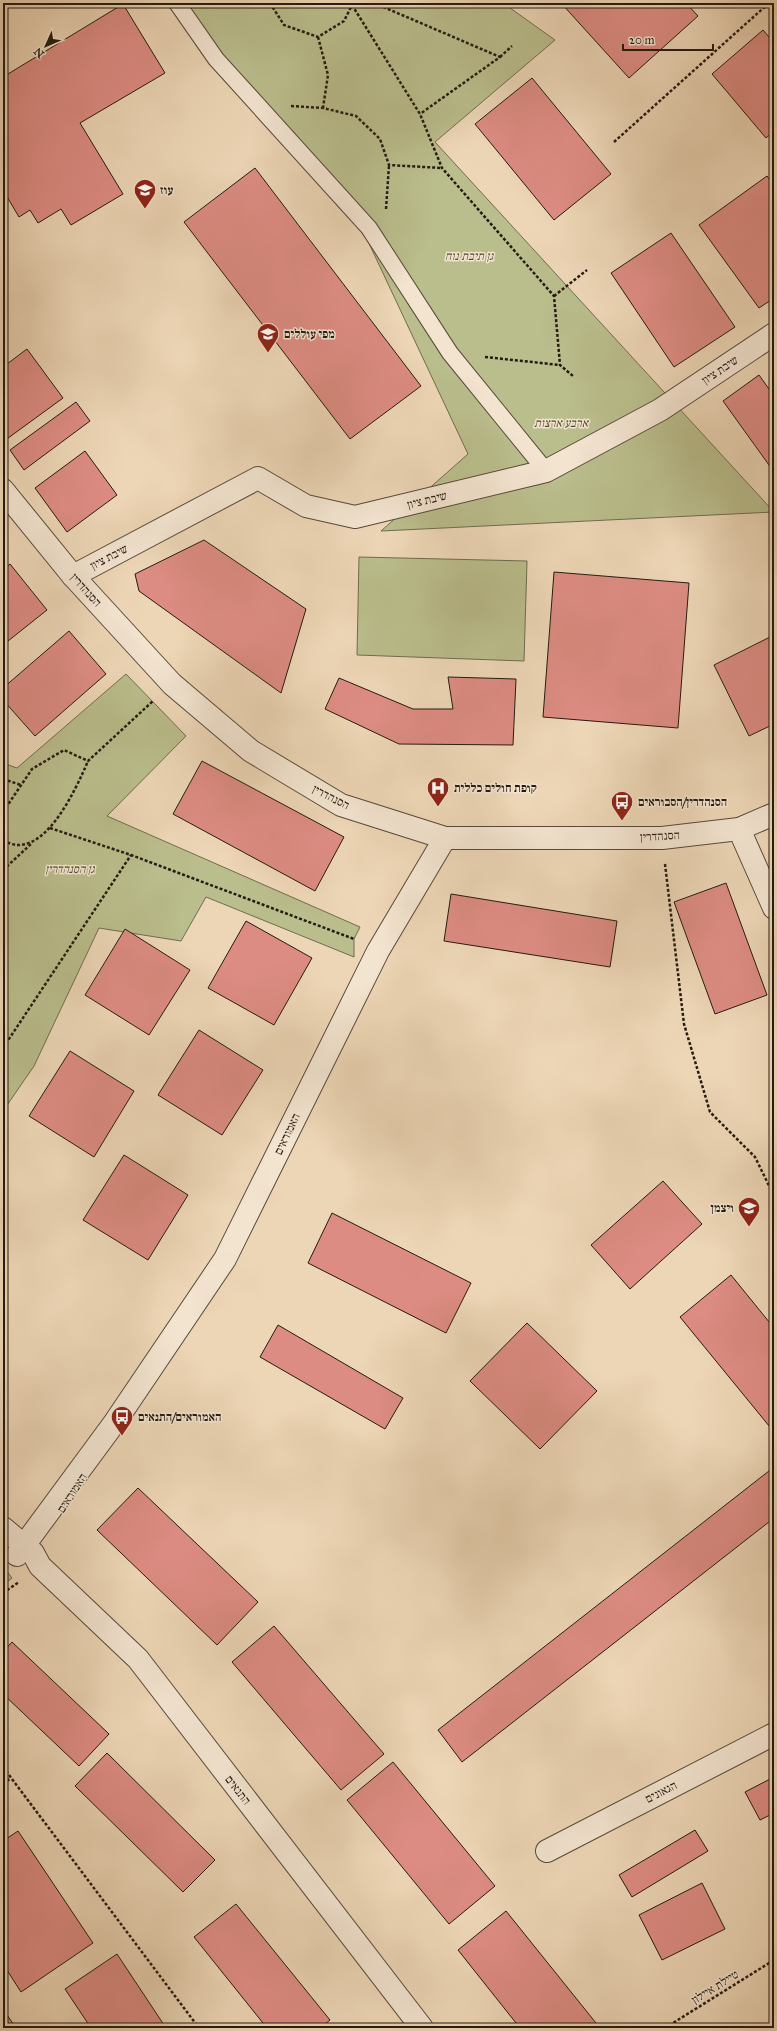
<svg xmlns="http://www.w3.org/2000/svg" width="777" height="2031" viewBox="0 0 777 2031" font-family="'IM FELL Great Primer','Frank Ruhl Libre',serif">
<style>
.park{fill:#babd8c;stroke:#706c4e}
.building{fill:#dd8c83;stroke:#251a11}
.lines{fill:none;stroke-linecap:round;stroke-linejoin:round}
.lane-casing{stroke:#57493a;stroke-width:18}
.street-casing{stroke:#57493a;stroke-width:24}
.path{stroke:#251a11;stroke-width:2.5;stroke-dasharray:3 2;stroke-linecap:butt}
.lane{stroke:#f3e4d0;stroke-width:16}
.street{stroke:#f3e4d0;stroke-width:22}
.labels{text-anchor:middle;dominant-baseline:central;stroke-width:3;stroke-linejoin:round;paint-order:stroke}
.poi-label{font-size:12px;font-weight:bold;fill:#251a11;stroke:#f3e4d0;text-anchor:start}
.park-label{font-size:12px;font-style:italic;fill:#524b36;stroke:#f3e4d0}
.street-label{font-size:12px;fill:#251a11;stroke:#f3e4d0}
</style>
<rect width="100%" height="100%" fill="#edd6b6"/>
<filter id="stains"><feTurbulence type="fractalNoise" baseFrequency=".005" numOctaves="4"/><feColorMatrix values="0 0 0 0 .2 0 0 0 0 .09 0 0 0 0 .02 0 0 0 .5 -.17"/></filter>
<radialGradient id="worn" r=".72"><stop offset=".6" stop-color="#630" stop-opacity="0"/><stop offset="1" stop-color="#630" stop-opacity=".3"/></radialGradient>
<g class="park">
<polygon points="176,3 503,3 555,40 435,142 774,512 381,531 468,454 366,237"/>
<polygon points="359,557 527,561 524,661 357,655"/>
<polygon points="126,674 186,736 107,816 360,927 354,939 354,957 206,897 181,941 99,928 34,1066 3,1111 3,763 17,768"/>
<polygon points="3,1566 12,1578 3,1585"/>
</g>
<g class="building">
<polygon points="561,3 686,3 698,16 629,78"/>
<polygon points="123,4 165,73 80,123 123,194 71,225 61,209 38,223 30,210 19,217 3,190 3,77"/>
<polygon points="763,30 774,43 774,131 766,138 712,74"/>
<polygon points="532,78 611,174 554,220 475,124"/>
<polygon points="255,168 421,386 350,439 184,222"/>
<polygon points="767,176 774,186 774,298 759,308 699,225"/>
<polygon points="671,233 735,327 674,367 611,273"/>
<polygon points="27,349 63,398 4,441 3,367"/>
<polygon points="759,375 774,396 774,472 723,401"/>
<polygon points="76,402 90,421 24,470 10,450"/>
<polygon points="85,451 117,495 67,532 35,488"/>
<polygon points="204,540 306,609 281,693 139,591 135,574"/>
<polygon points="10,564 47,610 3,645 3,570"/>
<polygon points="554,572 689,583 678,728 543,717"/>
<polygon points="69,631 106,674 35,736 3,700 3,688"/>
<polygon points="774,635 774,724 749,736 714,665"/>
<polygon points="448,677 516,679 513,745 399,744 325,709 339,678 413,709 453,709"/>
<polygon points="202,761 344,837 315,891 173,814"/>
<polygon points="726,883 767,995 715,1014 674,902"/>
<polygon points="451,894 617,921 610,967 444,941"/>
<polygon points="246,921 312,958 274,1025 208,988"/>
<polygon points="125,929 190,970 149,1035 85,995"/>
<polygon points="199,1030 263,1070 222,1135 158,1095"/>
<polygon points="70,1051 134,1091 94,1157 29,1116"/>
<polygon points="124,1155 188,1195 148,1260 83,1220"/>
<polygon points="663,1181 702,1224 630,1289 591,1245"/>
<polygon points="332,1213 471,1283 446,1333 308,1263"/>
<polygon points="731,1275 774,1328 774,1432 680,1317"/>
<polygon points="527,1323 597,1391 540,1449 470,1381"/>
<polygon points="278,1325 403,1398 385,1429 260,1357"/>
<polygon points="774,1467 774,1518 462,1762 438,1730"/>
<polygon points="138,1488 258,1602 217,1645 97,1530"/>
<polygon points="274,1626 384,1754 341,1790 232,1662"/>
<polygon points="12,1642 109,1734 79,1766 3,1694 3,1652"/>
<polygon points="107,1753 215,1860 183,1892 75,1786"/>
<polygon points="393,1762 495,1886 449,1924 347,1800"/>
<polygon points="774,1777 774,1813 760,1820 745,1792"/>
<polygon points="695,1830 708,1851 632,1897 619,1875"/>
<polygon points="18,1831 93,1943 21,1992 3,1964 3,1841"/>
<polygon points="702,1883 725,1929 662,1960 639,1915"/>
<polygon points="236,1904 330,2020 320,2028 267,2028 194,1937"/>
<polygon points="506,1911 600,2028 520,2028 458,1950"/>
<polygon points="117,1954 166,2028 91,2028 65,1989"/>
<polygon points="3,2009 16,2028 3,2028"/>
</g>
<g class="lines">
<g class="lane-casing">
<polyline id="lane" points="177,3 216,59 369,228 450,353 546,471"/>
</g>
<g class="street-casing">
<g id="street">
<polyline points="3,490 73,576 172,684 251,751 341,805 445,838 662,838 739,829 774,814"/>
<polyline points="73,576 258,478 306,506 355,517 546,471 660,410 774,334"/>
<polyline points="739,829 774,908"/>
<polyline points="3,1528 33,1553 40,1566 138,1659 422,2028"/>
<polyline points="17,1555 115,1422 225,1259 378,951 445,838"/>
<polyline points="547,1851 774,1734"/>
</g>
</g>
<g class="path">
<polyline points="270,3 284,25 318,37 344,21 353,3"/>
<polyline points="374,3 500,57 420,114"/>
<polyline points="352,5 420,114 442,168 554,296 560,365 573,376"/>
<polyline points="318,37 328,75 323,108"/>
<polyline points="500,57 512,46"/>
<polyline points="291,106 323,108 356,116 380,139 389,165 442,168"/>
<polyline points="614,142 769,3"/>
<polyline points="386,209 389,165"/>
<polyline points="554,296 587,270"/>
<polyline points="485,357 560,365"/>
<polyline points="3,779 21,785"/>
<polyline points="3,812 32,769 64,750 88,761 153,701"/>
<polyline points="50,828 131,855 354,939"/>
<path d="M3 840C42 865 76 789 88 761"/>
<polyline points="665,864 684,1024 710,1112 755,1157 774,1196"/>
<polyline points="3,870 31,844"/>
<polyline points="3,1048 131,855"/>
<polyline points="3,1593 19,1582"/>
<polyline points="3,1767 199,2028"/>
<polyline points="3,1784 11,1778"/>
<polyline points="665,2028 774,1960"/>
</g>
<use href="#lane" class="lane"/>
<use href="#street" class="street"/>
</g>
<defs>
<g id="school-pin" transform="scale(1.15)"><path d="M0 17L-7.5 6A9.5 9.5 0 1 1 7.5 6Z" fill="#8f2418" stroke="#f3e4d0"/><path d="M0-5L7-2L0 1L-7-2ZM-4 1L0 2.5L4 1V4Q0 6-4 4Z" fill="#fff"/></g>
<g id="hospital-pin" transform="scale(1.15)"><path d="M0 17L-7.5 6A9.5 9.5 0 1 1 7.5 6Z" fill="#8f2418" stroke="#f3e4d0"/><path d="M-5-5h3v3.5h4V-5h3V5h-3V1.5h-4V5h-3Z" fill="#fff"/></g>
<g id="bus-pin" transform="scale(1.15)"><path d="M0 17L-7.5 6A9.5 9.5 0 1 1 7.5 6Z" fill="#8f2418" stroke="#f3e4d0"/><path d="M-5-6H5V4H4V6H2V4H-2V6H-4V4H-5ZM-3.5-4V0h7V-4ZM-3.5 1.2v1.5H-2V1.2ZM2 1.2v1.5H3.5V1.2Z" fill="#fff"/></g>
</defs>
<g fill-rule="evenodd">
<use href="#school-pin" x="145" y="190"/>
<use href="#school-pin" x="268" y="334"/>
<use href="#hospital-pin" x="438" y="788"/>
<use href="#bus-pin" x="622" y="802"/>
<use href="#school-pin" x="749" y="1208"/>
<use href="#bus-pin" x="122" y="1417"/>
</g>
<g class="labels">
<g class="poi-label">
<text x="160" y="190">עוז</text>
<text x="284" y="334">מפי עוללים</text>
<text x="454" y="788">קופת חולים כללית</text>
<text x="638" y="802">הסנהדרין/הסבוראים</text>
<text x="734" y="1208" text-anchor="end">ויצמן</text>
<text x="138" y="1417">האמוראים/התנאים</text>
</g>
<g class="park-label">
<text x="469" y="256">גן תיבת נוח</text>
<text x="561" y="423">ארבע ארצות</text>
<text x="70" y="869">גן הסנהדרין</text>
</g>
<g class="street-label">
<text transform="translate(720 370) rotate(-34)">שיבת ציון</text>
<text transform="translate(427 500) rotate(-14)">שיבת ציון</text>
<text transform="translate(109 557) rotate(-28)">שיבת ציון</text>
<text transform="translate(86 590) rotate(48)">הסנהדרין</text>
<text transform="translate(331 797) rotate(27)">הסנהדרין</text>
<text transform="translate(660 836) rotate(-3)">הסנהדרין</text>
<text transform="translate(287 1134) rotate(-64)">האמוראים</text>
<text transform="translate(72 1493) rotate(-57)">האמוראים</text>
<text transform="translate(238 1790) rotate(52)">התנאים</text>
<text transform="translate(661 1792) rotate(-27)">הגאונים</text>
<text transform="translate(715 1987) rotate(-32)">טיילת איילון</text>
</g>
</g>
<rect width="777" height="2031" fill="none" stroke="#edd6b6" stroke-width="16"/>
<rect x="4" y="4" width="769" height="2023" fill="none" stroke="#251a11" stroke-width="2"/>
<rect x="8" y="8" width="761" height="2015" fill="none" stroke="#251a11"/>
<g transform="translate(46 46) rotate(225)" stroke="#f3e4d0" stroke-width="3" paint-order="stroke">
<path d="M0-3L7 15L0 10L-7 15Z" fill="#251a11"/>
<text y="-6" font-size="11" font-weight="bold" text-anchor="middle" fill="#251a11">N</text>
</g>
<path d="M623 44v6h90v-6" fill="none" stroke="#251a11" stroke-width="2"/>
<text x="629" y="44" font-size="12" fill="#251a11" stroke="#f3e4d0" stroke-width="3" paint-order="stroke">20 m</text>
<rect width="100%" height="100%" filter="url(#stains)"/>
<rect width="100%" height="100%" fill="url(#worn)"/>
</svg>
